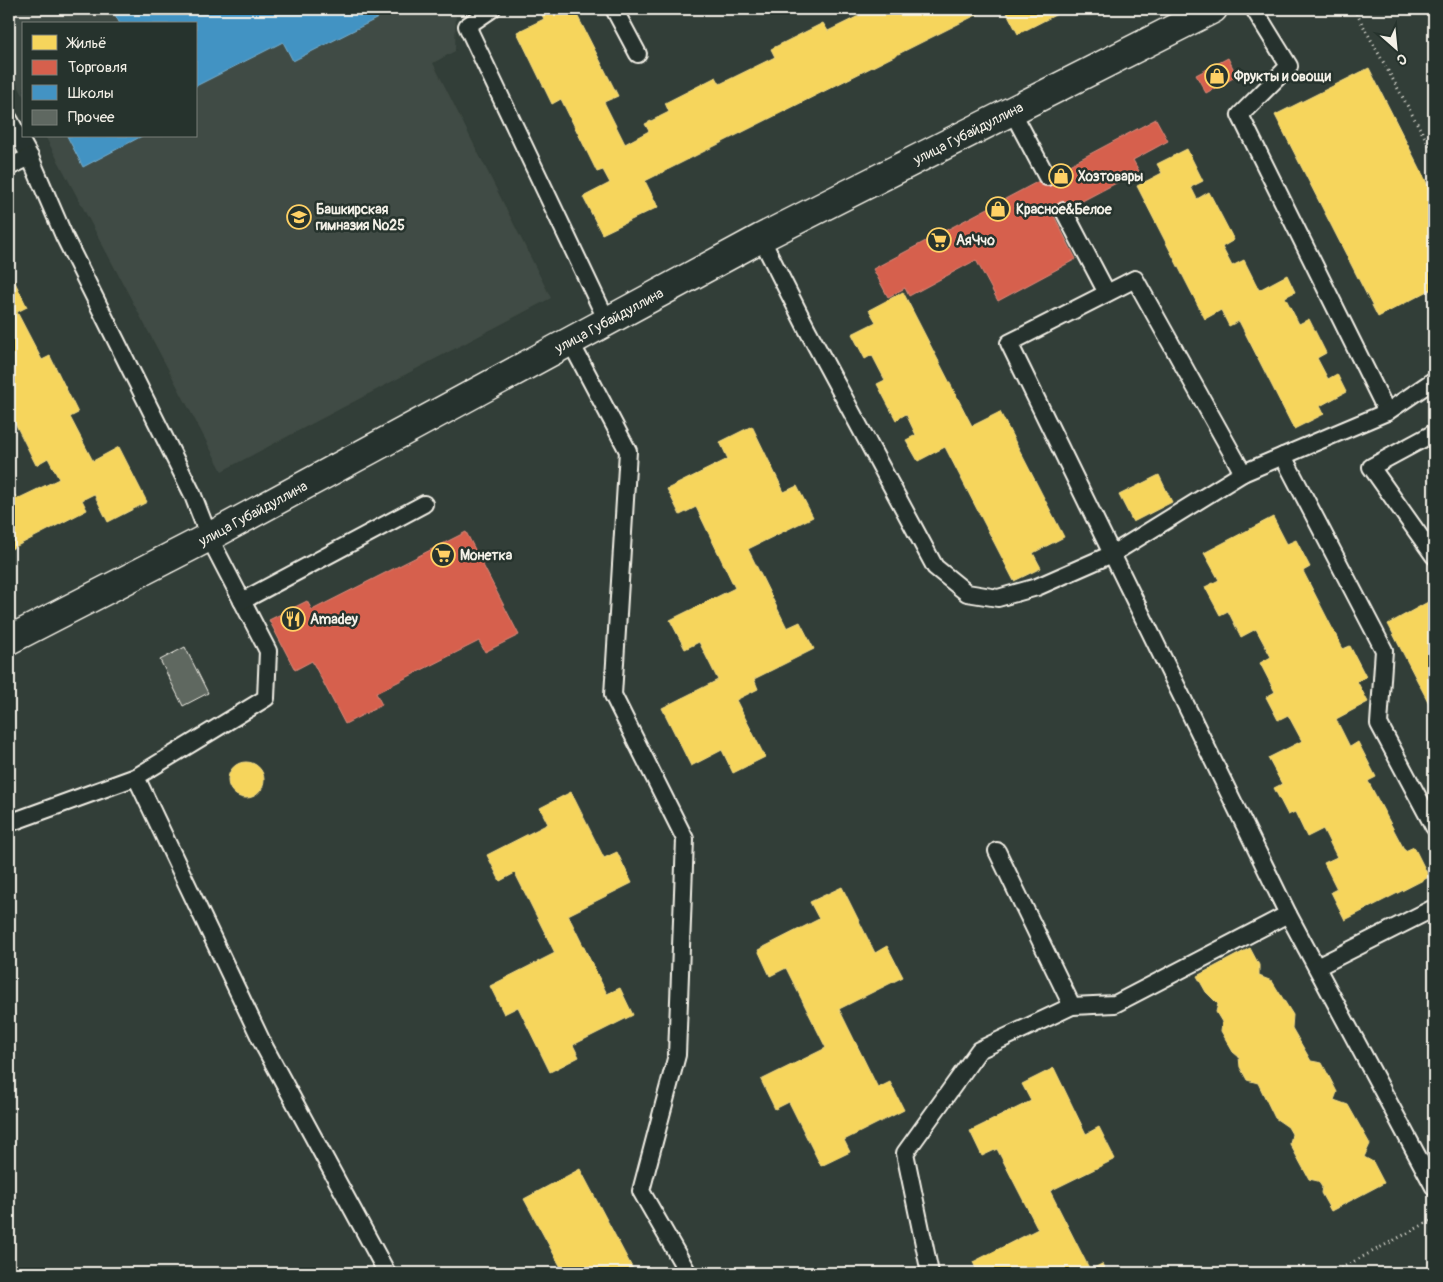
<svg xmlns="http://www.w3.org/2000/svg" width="1443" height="1282" viewBox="0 0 1443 1282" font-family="Pangolin,sans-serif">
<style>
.built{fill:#404b44}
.homes{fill:#f6d55c;stroke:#f5dd86}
.shops{fill:#d6604d;stroke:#df8c7c}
.schools{fill:#4393c3;stroke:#78afce}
.building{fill:#5f6861;stroke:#f4f1e8}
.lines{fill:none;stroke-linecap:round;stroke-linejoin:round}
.lane-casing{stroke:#f4f1e8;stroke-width:20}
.street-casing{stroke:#f4f1e8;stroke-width:31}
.path{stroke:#f4f1e8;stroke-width:3;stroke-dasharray:1 4;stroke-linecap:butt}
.lane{stroke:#26332d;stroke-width:16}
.street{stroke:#26332d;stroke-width:28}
.labels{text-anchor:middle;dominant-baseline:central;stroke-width:5;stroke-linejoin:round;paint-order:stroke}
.poi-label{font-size:14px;font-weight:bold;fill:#f4f1e8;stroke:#26332d;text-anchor:start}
.street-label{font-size:14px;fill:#f4f1e8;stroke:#26332d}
</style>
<rect width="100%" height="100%" fill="#323e38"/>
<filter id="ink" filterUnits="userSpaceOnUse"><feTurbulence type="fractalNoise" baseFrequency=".02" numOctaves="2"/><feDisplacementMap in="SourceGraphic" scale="10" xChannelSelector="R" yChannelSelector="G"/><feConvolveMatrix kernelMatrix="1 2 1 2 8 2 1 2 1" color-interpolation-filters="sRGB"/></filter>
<g filter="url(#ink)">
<polygon class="built" points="9,9 456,9 455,51 433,63 551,298 222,471 45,136 196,136 196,24 24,24 24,97 9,69"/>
<g class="homes">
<polygon points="539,9 574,9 618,96 604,102 625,144 649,131 645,124 669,112 665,103 716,77 720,84 775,57 771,49 823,23 828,31 873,9 981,9 982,12 645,181 658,207 602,234 583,197 610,183 603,170 597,172 561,99 552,104 517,32 544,19"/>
<polygon points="1005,9 1055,9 1057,14 1018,34"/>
<polygon points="1369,68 1434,197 1434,288 1378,317 1275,115"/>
<polygon points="1187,149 1203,181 1191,187 1197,199 1209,192 1234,240 1222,247 1232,266 1244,260 1259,290 1287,275 1295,292 1285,297 1299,324 1309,319 1326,353 1317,358 1328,379 1337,374 1346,392 1320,406 1324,414 1294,429 1239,321 1229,326 1221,310 1205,319 1137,186 1162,173 1157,164"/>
<polygon points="9,270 27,307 17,312 42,360 50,356 78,413 70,417 93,461 119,447 147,502 108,522 94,494 82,500 87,510 9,550 9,492 12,490 17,499 59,479 48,458 36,465 9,411"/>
<polygon points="903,292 972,426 1000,412 1064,537 1033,553 1041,568 1014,581 945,447 918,461 906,440 916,435 906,414 896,420 877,384 885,380 872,355 865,359 852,334 876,322 869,310"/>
<polygon points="752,426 784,492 797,486 813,517 748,549 787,628 800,622 814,649 754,679 758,689 736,700 765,757 733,773 722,750 691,766 662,708 718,680 699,642 685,649 670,620 735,588 696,507 680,515 667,489 728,459 720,442"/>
<polygon points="1159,475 1172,502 1133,522 1119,495"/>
<polygon points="1273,517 1287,544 1296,540 1310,567 1303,571 1343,649 1350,646 1366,677 1357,681 1368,702 1336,719 1350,747 1358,742 1376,777 1368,781 1405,851 1414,847 1429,877 1345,920 1331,892 1337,889 1324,863 1337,857 1323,829 1307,837 1295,812 1288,815 1274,788 1282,784 1268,758 1302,741 1288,715 1278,720 1266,697 1275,692 1260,663 1271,657 1256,629 1241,637 1228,611 1220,615 1205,587 1219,580 1204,553"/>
<polygon points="1428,602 1434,613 1434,713 1388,624"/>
<circle cx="246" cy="780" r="18"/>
<polygon points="571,792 604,858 617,852 632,883 568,915 607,994 620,988 633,1015 573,1045 579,1057 550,1072 518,1007 504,1014 490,986 555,953 515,873 500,881 487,855 548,824 540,808"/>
<polygon points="842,887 875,953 887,946 903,977 839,1009 878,1088 890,1082 904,1110 844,1140 850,1152 821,1166 789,1102 775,1109 761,1080 826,1048 786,968 770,976 758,950 819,919 810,902"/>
<polygon points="1250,948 1259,965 1259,976 1272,981 1293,1015 1292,1028 1311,1061 1322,1063 1337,1092 1334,1100 1348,1105 1370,1144 1364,1157 1373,1162 1384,1183 1331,1211 1321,1193 1322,1187 1318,1181 1309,1179 1290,1144 1292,1134 1288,1127 1275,1118 1258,1083 1247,1080 1240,1067 1239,1057 1233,1052 1221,1031 1222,1022 1216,1012 1218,1004 1206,992 1197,976"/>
<polygon points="1054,1068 1086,1134 1099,1127 1115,1159 1050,1191 1090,1270 1102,1264 1107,1273 978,1273 973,1262 1038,1229 997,1149 982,1156 970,1131 1031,1101 1022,1084"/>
<polygon points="580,1169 635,1273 564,1273 524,1199"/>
</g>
<g class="shops">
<polygon points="1228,58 1237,76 1206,93 1196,75"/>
<polygon points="1156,119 1168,141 1133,160 1139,171 1054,216 1076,259 998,301 976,260 909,296 905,288 888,297 873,269"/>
<polygon points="466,532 519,635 485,652 479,641 376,693 382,705 345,724 312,661 295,670 269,620 307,601 312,610"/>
</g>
<g class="schools">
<polygon points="112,9 374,9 378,18 293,61 283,42 196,86 196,24 120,24"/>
<polygon points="67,136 142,136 83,167"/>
</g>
<polygon class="building" points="185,647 208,693 183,706 160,660"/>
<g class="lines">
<g class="lane-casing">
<g id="lane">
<polyline points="492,9 467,26 608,323"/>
<polyline points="614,9 638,54"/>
<polyline points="1254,9 1289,66 1240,115 1387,412"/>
<polyline points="1012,111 1047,177"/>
<polyline points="9,119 30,157 64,236 192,493 209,537 268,651 266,698 136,777 264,1046 387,1273"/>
<polyline points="9,167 30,157"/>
<polyline points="1064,211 1107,293"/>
<polyline points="761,238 807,329 935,567 967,593 998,598 1037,587 1112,554 1243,473 1387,412 1434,380"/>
<polyline points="571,343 628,451 613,695 685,839 677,1055 641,1191 688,1273"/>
<polyline points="1434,433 1371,467 1434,556"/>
<polyline points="1283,456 1384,650 1379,724 1434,827"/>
<polyline points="242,601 424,504"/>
<polyline points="9,823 136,777"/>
<polyline points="997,851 1072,1006"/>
<polyline points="1288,914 1434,1187"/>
<polyline points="1317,967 1434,908"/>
<polyline points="930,1273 905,1153 979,1050 1072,1006 1115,1004 1288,914 1009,343 1135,279 1243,473"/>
</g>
</g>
<g class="street-casing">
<g id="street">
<path id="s1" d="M9 640 209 537 761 238 1213 9"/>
</g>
</g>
<g class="path">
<polyline points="1354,9 1434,154"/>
<polyline points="1332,1273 1434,1219"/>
</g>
<use href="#lane" class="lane"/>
<use href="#street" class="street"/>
</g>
</g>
<defs>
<g id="shop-ring" transform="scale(1.25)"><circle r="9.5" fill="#26332d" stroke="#ffd166" stroke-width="1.5"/><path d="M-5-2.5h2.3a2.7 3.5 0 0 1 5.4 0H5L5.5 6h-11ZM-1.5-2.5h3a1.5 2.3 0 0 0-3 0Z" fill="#ffd166"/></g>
<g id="school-ring" transform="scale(1.25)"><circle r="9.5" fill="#26332d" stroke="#ffd166" stroke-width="1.5"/><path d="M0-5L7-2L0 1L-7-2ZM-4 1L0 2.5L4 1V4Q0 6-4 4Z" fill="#ffd166"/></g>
<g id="supermarket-ring" transform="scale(1.25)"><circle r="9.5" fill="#26332d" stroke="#ffd166" stroke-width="1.5"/><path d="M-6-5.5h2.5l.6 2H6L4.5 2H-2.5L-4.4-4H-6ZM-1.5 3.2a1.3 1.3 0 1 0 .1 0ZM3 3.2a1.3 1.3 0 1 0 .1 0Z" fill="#ffd166"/></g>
<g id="restaurant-ring" transform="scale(1.25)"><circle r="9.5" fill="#26332d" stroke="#ffd166" stroke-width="1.5"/><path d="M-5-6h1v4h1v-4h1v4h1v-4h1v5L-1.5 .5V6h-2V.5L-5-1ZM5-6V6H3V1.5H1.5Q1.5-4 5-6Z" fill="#ffd166"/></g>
</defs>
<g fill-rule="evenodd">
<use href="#shop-ring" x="1217" y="76"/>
<use href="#shop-ring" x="1061" y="176"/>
<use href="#shop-ring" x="998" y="209"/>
<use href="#school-ring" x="299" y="217"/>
<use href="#supermarket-ring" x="939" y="240"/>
<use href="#supermarket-ring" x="443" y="555"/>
<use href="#restaurant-ring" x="293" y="619"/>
</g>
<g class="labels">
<g class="poi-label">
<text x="1234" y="76">Фрукты и овощи</text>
<text x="1078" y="176">Хозтовары</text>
<text x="316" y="209">Башкирская<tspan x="316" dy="16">гимназия №25</tspan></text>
<text x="1016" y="209">Красное&amp;Белое</text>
<text x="956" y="240">АяЧчо</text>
<text x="460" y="555">Монетка</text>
<text x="310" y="619">Amadey</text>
</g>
<g class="street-label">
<text stroke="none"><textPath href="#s1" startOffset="1085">улица Губайдуллина</textPath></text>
<text stroke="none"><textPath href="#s1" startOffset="680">улица Губайдуллина</textPath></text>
<text stroke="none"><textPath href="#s1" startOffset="275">улица Губайдуллина</textPath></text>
</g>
</g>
<rect width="1443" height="1282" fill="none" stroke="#26332d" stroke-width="30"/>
<rect x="15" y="15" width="1413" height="1252" fill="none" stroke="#f4f1e8" stroke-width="2" filter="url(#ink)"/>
<rect x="22" y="22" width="175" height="115" fill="#26332d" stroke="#787f78"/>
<rect x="32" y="35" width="25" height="15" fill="#f6d55c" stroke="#787f78"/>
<text x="68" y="48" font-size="15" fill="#f4f1e8">Жильё</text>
<rect x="32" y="60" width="25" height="15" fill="#d6604d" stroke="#787f78"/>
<text x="68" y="72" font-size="15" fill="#f4f1e8">Торговля</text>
<rect x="32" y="85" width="25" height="15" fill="#4393c3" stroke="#787f78"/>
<text x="68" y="98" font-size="15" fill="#f4f1e8">Школы</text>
<rect x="32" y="110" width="25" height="15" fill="#5f6861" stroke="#787f78"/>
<text x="68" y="122" font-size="15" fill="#f4f1e8">Прочее</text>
<g transform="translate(1396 48) rotate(153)" stroke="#26332d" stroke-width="4" paint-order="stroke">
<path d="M0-4L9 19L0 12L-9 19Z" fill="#f4f1e8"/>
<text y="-8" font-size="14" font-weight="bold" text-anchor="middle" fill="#f4f1e8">С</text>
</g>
</svg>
